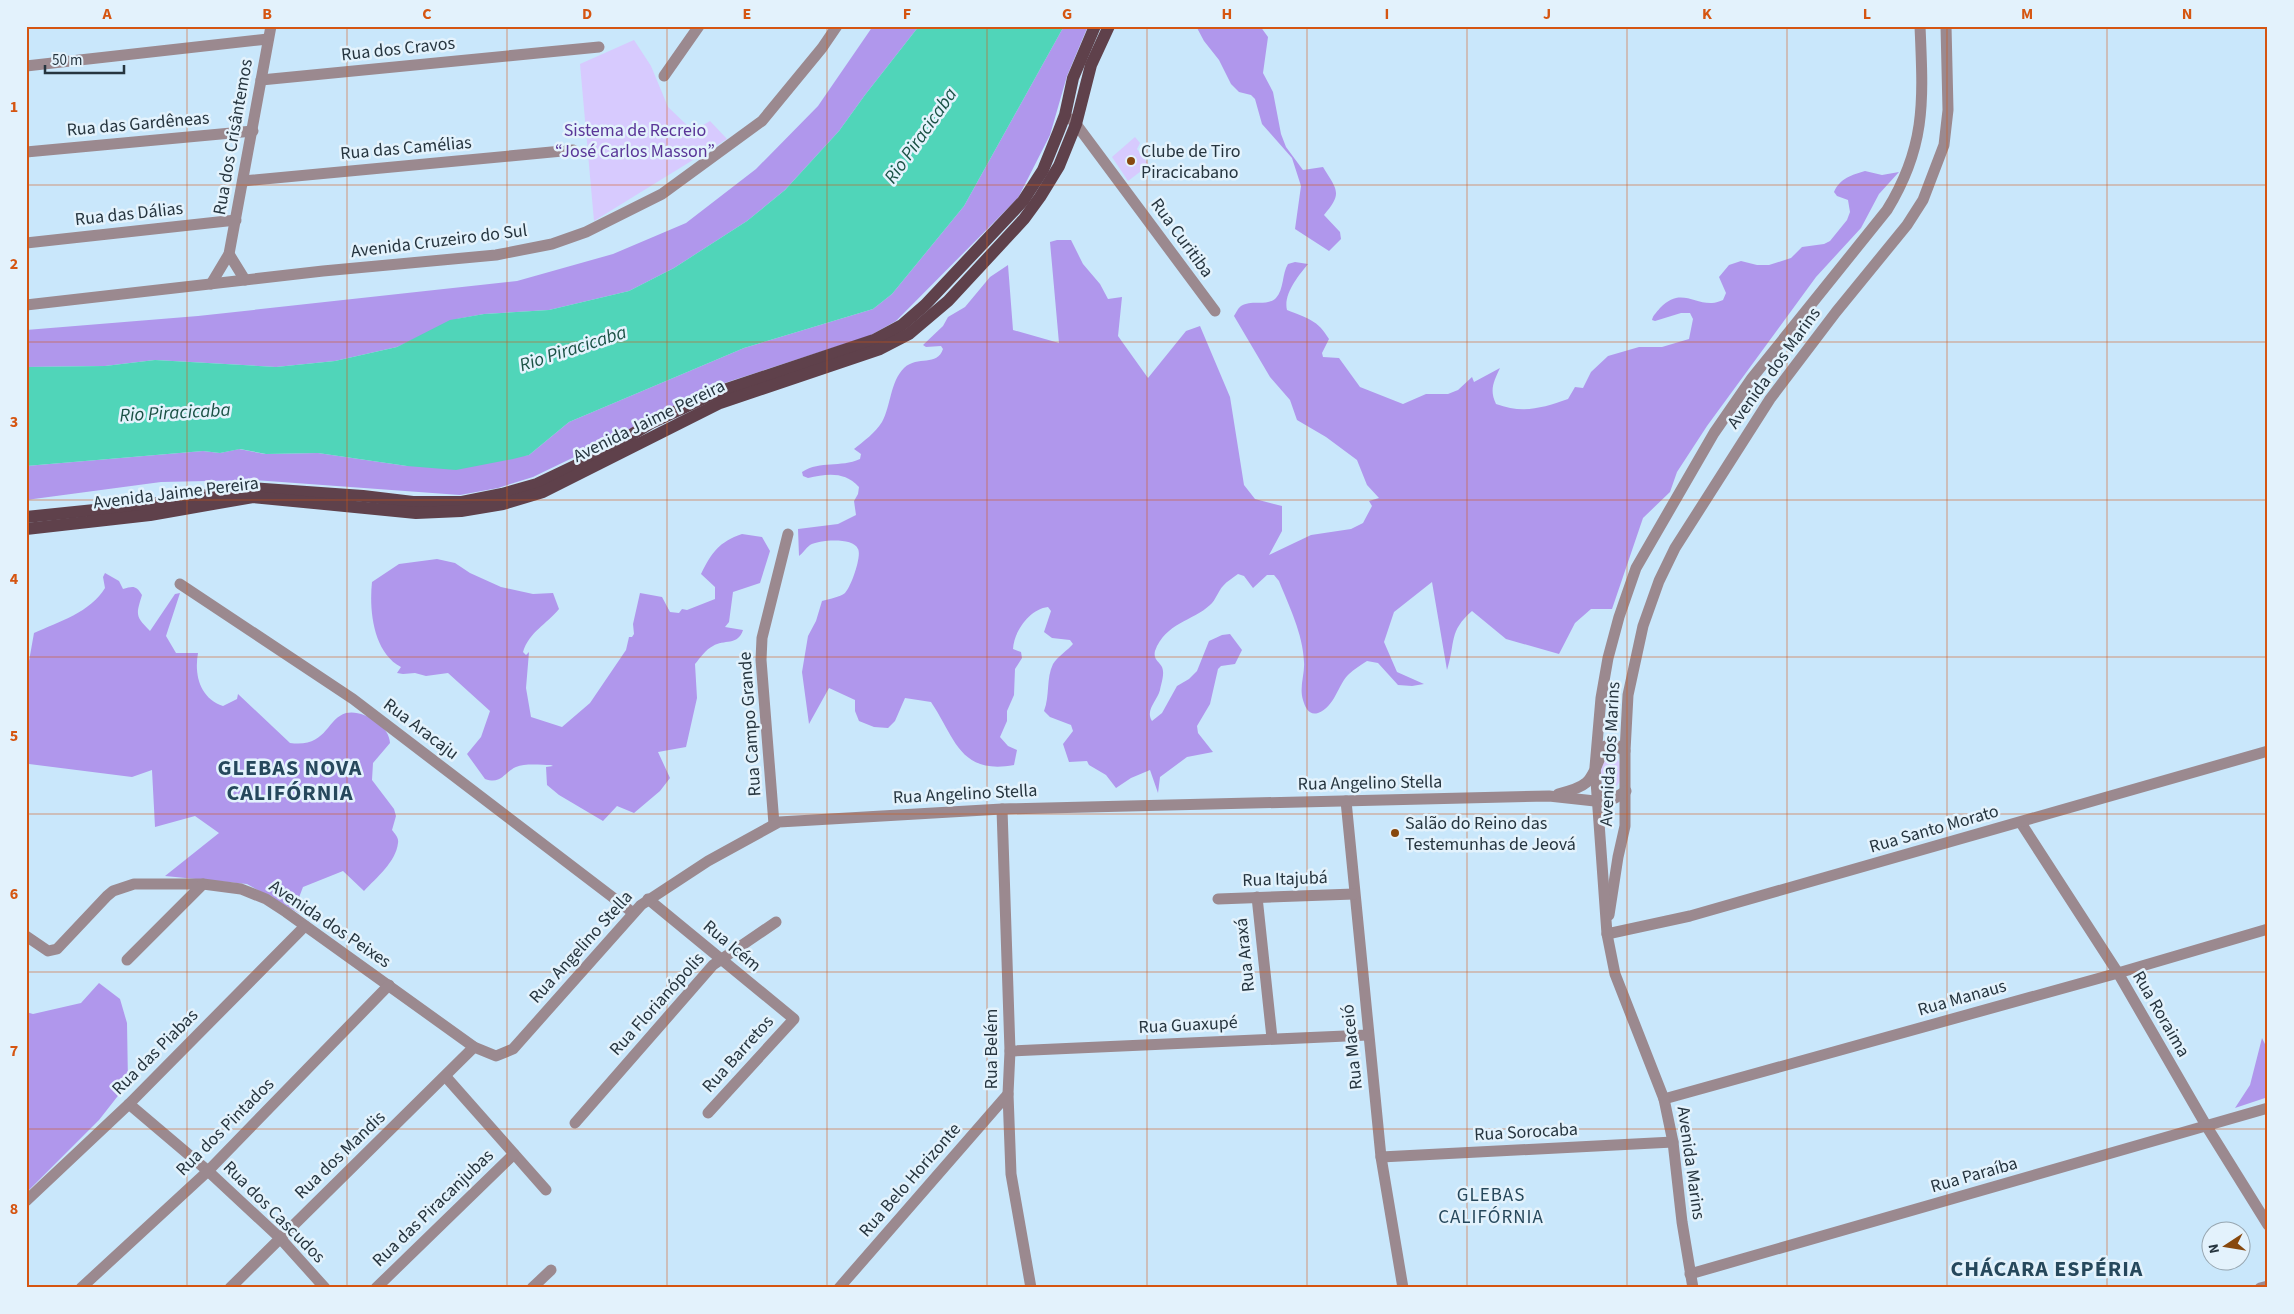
<svg xmlns="http://www.w3.org/2000/svg" width="2294" height="1314" viewBox="0 0 2294 1314" font-family="'Source Sans 3',sans-serif">
<style>
.green{fill:#d7cafe}
.forest{fill:#b097ec}
.water{fill:#50d5b9}
.lines{fill:none;stroke-linecap:round;stroke-linejoin:round}
.minor{stroke:#9b898f;stroke-width:11}
.major{stroke:#5f414b;stroke-width:12}
.grid{fill:none;stroke:#d55511;stroke-width:1;stroke-opacity:0.55}
.poi-dot{fill:#87480d;stroke:#e3f2fc;stroke-width:2}
.labels{text-anchor:middle;dominant-baseline:central;stroke-width:5;stroke-linejoin:round;paint-order:stroke}
.street-label{font-size:18px;fill:#26353f;stroke:#e3f2fc}
.park-label{font-size:18px;fill:#5a3698;stroke:#e3f2fc}
.poi-label{font-size:18px;fill:#26353f;stroke:#e3f2fc;text-anchor:start}
.water-label{font-size:19px;font-style:italic;fill:#1a5145;stroke:#e3f2fc}
.neighbourhood-label{font-size:19px;letter-spacing:1px;fill:#26485c;stroke:#e3f2fc}
.district-label{font-size:22px;font-weight:bold;letter-spacing:1px;fill:#26485c;stroke:#e3f2fc}
.neatline{fill:none;stroke:#d55511;stroke-width:2}
.grid-label{font-size:16px;text-anchor:middle;font-weight:bold;fill:#d55511}
</style>
<rect width="100%" height="100%" fill="#c9e7fb"/>
<g class="green">
<polygon points="634,40 651,66 668,107 693,131 710,121 727,139 594,221 580,64"/>
<polygon points="1135,137 1140,143 1137,149 1149,165 1128,181 1112,157"/>
<path d="M1607 756 1617 758C1622 766 1624 781 1615 787L1605 786C1599 777 1599 764 1607 756Z"/>
</g>
<g class="forest">
<polygon points="873,26 919,26 865,95 839,131 785,190 747,221 674,268 629,291 549,310 484,314 457,319 397,347 335,361 276,367 155,360 105,366 26,367 26,330 198,316 517,281 613,254 686,223 756,169 818,106"/>
<polygon points="1064,26 1088,26 1067,76 1050,135 1018,198 896,321 869,336 709,388 595,447 533,477 498,488 460,495 254,480 161,482 26,500 26,466 203,451 220,453 239,449 265,454 318,453 407,466 529,455 569,422 744,348 873,309 892,294 964,206"/>
<path d="M1196 26H1260L1268 37 1263 73 1273 92 1281 134 1286 147 1303 170 1323 167C1337 190 1343 193 1324 215L1340 232 1341 239 1329 251 1295 229 1301 186 1292 158 1262 124 1255 99 1251 95 1239 92 1231 84 1219 60 1204 41Z"/>
<path d="M1865 171 1882 175 1899 172 1879 194 1861 228 1816 277 1707 426 1677 472 1670 492 1643 518 1612 609H1591L1575 623 1559 654 1506 639 1472 611C1448 632 1456 642 1447 670L1432 582 1394 612 1384 642 1397 672 1424 684 1412 686 1398 685 1378 663 1367 661C1361 665 1354 669 1349 674 1338 684 1335 707 1318 713 1309 716 1305 707 1303 700 1299 687 1305 674 1304 662 1303 634 1289 606 1279 581L1274 575H1267L1253 588 1244 576 1238 574C1233 578 1227 581 1223 586 1218 591 1216 600 1210 605 1193 621 1165 623 1155 651 1153 660 1159 661 1162 667 1165 674 1161 684 1160 690 1157 701 1145 710 1152 721L1162 713 1177 686 1189 679 1197 671 1209 641 1222 635 1230 634 1242 650 1235 664 1221 666 1218 669 1210 704 1197 726 1198 733 1213 752 1187 757 1160 777 1158 793 1150 770 1131 778 1116 788 1106 775 1089 765 1087 761 1069 762 1063 744 1073 731 1071 725 1050 717 1044 711C1050 696 1046 678 1053 664 1057 657 1068 650 1073 644L1070 640 1052 638 1044 632 1051 611 1048 607C1030 609 1014 631 1013 649L1021 652 1022 658 1015 669 1014 695 1007 711V721L1000 737 1008 746 1017 750 1014 765C959 775 955 737 931 702L905 698 895 721 888 728 874 727 859 721 855 711V700L829 688 809 724 802 672 808 636 816 621 822 601C829 599 840 597 845 593 851 587 862 556 858 549 853 537 819 540 810 545 806 548 803 553 799 556L798 529 838 524 856 515 854 501 858 494 859 487C844 471 827 474 808 478L803 476 802 472C821 460 840 468 860 459L861 454 854 449C864 441 875 433 882 422 891 406 890 382 904 368 918 355 937 367 943 349L941 346 926 347 923 345 943 326 948 317 965 307 990 277 1008 265 1013 330 1059 343 1050 242 1057 240H1071L1083 264 1100 284 1108 299 1122 297 1118 336 1148 378 1186 331 1200 326 1230 397 1244 485 1255 499 1282 506V531L1269 555 1311 535 1351 529 1363 523 1372 506 1369 501 1379 498 1367 485 1357 460 1326 437 1297 420 1290 400 1270 377 1234 316C1236 313 1238 308 1241 306 1252 299 1267 307 1276 298 1284 290 1282 273 1288 264L1295 262 1308 264C1299 275 1283 294 1287 310 1307 318 1318 320 1329 339L1322 353 1323 357 1339 358 1360 387 1403 404 1426 394H1448L1458 390 1472 377 1474 382 1500 368C1494 381 1489 390 1496 404 1523 414 1542 408 1568 399L1575 387 1583 388 1591 372 1608 356 1639 347H1662L1689 339 1693 319 1690 313H1681L1655 321 1652 320C1653 315 1657 312 1660 308 1680 287 1693 304 1712 303 1715 303 1720 301 1723 300L1726 293 1719 277 1729 265 1741 261 1757 265H1769L1791 258 1802 247 1824 244 1830 241 1847 220 1850 212 1848 200 1837 196 1834 192C1840 178 1852 175 1865 171Z"/>
<path d="M742 534 762 537 770 551 760 583 733 592 729 622 725 627 743 630C738 646 724 639 713 646 706 649 700 658 695 664L697 698 686 747 658 752 670 778 660 791 634 813 617 806 603 821 559 795 547 785 546 767 553 766 551 765C541 765 525 763 516 767 504 772 502 785 485 779L467 754 481 737 490 711 448 673 426 676 415 673 403 674 397 673 401 667C373 652 369 610 372 582L399 564 437 559 455 563 470 573 501 587 533 594 553 593 559 609C547 624 529 632 523 652L526 655 529 652 526 688 531 717 562 727 590 703 626 650 629 637H632L634 634 633 624 640 593 662 597 670 612 679 613 682 609 687 610 715 599V587L701 574C712 552 719 542 742 534Z"/>
<path d="M105 573 119 581 123 589C133 586 136 585 142 595 136 615 135 616 150 631L175 594 180 593 166 636 176 653H198C194 675 200 698 223 706L237 699 238 694 290 743C327 748 326 719 346 713 363 709 390 726 390 743L373 763 372 780 394 809 396 816 392 830C395 834 399 838 398 843 396 862 376 878 364 891L343 871 303 887 298 900 299 913 247 884 165 876 219 833 195 816 155 827 152 770 132 777 29 764 26 768V661H29L34 633C58 622 91 612 105 588L103 577Z"/>
<polygon points="99,983 120,999 127,1023 128,1083 99,1120 26,1193 26,1012 33,1014 81,1003"/>
<polygon points="2262,1038 2268,1050 2268,1097 2235,1108 2250,1085"/>
</g>
<polygon class="water" points="919,26 1064,26 964,206 892,294 873,309 744,348 569,422 529,455 513,459 456,470 407,466 318,453 266,454 240,449 220,453 203,451 26,466 26,367 105,366 155,360 276,367 335,361 397,347 450,320 484,314 549,310 629,291 674,268 747,221 785,190 839,131 865,95"/>
<g class="lines">
<g class="minor">
<polyline points="26,66 268,39"/>
<polyline points="664,76 699,26"/>
<polyline points="261,80 599,47"/>
<polyline points="1071,119 1076,124 1215,311"/>
<polyline points="26,152 253,131"/>
<polyline points="243,181 573,150"/>
<polyline points="26,243 236,220"/>
<polyline points="229,254 245,280"/>
<polyline points="211,284 229,254 271,26"/>
<polyline points="26,305 323,271 496,255 552,244 586,232 662,194 762,121 822,48 837,26"/>
<polyline points="180,584 353,699 632,912"/>
<path d="M1558 794C1595 785 1590 779 1605 746L1614 744 1625 751"/>
<polyline points="1346,801 1381,1157 1403,1288"/>
<polyline points="1002,809 1010,1051 1008,1094 1011,1174 1031,1288"/>
<polyline points="2021,823 2118,973 2207,1127 2268,1225"/>
<polyline points="774,824 761,660 762,638 788,534"/>
<polyline points="1257,897 1272,1038"/>
<polyline points="648,899 794,1019 708,1113"/>
<polyline points="1218,899 1354,894"/>
<polyline points="1609,915 1618,857 1625,826 1625,751 1628,695 1643,626 1659,581 1675,548 1770,399 1836,312 1907,225 1923,200 1944,145 1948,110 1946,26"/>
<polyline points="1607,934 1690,916 2268,751"/>
<polyline points="26,936 48,951 57,949 107,896 113,891 134,884 203,884 241,889 266,899 286,912 474,1047 496,1056 513,1049 641,905 708,861 779,822 1002,809 1549,796 1604,802 1615,798 1626,791"/>
<polyline points="127,960 203,884"/>
<polyline points="1010,1051 1368,1035"/>
<polyline points="446,1077 546,1190"/>
<polyline points="1664,1099 2118,973 2268,929"/>
<polyline points="129,1104 208,1171 280,1238 325,1288"/>
<polyline points="575,1123 713,965 776,922"/>
<polyline points="1381,1157 1673,1142"/>
<polyline points="26,1201 129,1104 305,926"/>
<polyline points="1690,1274 2268,1108"/>
<polyline points="81,1288 208,1171 389,985"/>
<polyline points="230,1288 474,1047"/>
<polyline points="376,1288 514,1154"/>
<polyline points="532,1288 551,1270"/>
<polyline points="839,1288 1008,1094"/>
<path d="M1693 1288 1682 1222 1673 1142 1664 1099 1615 974 1607 934 1595 767 1601 698 1608 658 1619 617 1636 568 1714 433 1752 378 1887 210C1927 145 1923 99 1920 26"/>
<polyline points="2260,1288 2268,1286"/>
</g>
<g class="major">
<polyline points="26,517 153,504 251,488 363,496 413,502 462,502 502,494 537,484 598,455 651,423 715,393 874,340 902,325 925,305 1023,201 1043,170 1058,133 1065,115 1073,78 1095,26"/>
<polyline points="26,529 150,515 253,497 416,513 461,511 503,504 543,492 720,403 880,349 909,334 948,301 1024,219 1040,197 1059,166 1076,124 1091,65 1109,26"/>
</g>
</g>
<path class="grid" d="M187 26V1288M347 26V1288M507 26V1288M667 26V1288M827 26V1288M987 26V1288M1147 26V1288M1307 26V1288M1467 26V1288M1627 26V1288M1787 26V1288M1947 26V1288M2107 26V1288M26 185H2268M26 342H2268M26 500H2268M26 657H2268M26 814H2268M26 972H2268M26 1129H2268"/>
<g class="poi-dot">
<circle cx="1131" cy="161" r="5"/>
<circle cx="1395" cy="833" r="5"/>
</g>
<g class="labels">
<g class="street-label">
<text transform="translate(398 49) rotate(-6)">Rua dos Cravos</text>
<text transform="translate(138 124) rotate(-5)">Rua das Gardêneas</text>
<text transform="translate(233 137) rotate(-80)">Rua dos Crisântemos</text>
<text transform="translate(406 148) rotate(-5)">Rua das Camélias</text>
<text transform="translate(129 214) rotate(-6)">Rua das Dálias</text>
<text transform="translate(1182 238) rotate(54)">Rua Curitiba</text>
<text transform="translate(439 241) rotate(-7)">Avenida Cruzeiro do Sul</text>
<text transform="translate(1774 368) rotate(-54)">Avenida dos Marins</text>
<text transform="translate(649 421) rotate(-26)">Avenida Jaime Pereira</text>
<text transform="translate(176 493) rotate(-7)">Avenida Jaime Pereira</text>
<text transform="translate(750 724) rotate(-94)">Rua Campo Grande</text>
<text transform="translate(421 729) rotate(37)">Rua Aracaju</text>
<text transform="translate(1610 754) rotate(-87)">Avenida dos Marins</text>
<text transform="translate(1370 783) rotate(-1)">Rua Angelino Stella</text>
<text transform="translate(965 794) rotate(-3)">Rua Angelino Stella</text>
<text transform="translate(1934 829) rotate(-16)">Rua Santo Morato</text>
<text transform="translate(1285 879) rotate(-2)">Rua Itajubá</text>
<text transform="translate(330 924) rotate(34)">Avenida dos Peixes</text>
<text transform="translate(732 946) rotate(40)">Rua Icém</text>
<text transform="translate(581 947) rotate(-48)">Rua Angelino Stella</text>
<text transform="translate(1245 955) rotate(-96)">Rua Araxá</text>
<text transform="translate(1962 998) rotate(-16)">Rua Manaus</text>
<text transform="translate(657 1004) rotate(-48)">Rua Florianópolis</text>
<text transform="translate(2161 1014) rotate(60)">Rua Roraima</text>
<text transform="translate(1188 1025) rotate(-3)">Rua Guaxupé</text>
<text transform="translate(1352 1047) rotate(-96)">Rua Maceió</text>
<text transform="translate(991 1049) rotate(-90)">Rua Belém</text>
<text transform="translate(155 1052) rotate(-45)">Rua das Piabas</text>
<text transform="translate(738 1054) rotate(-48)">Rua Barretos</text>
<text transform="translate(225 1127) rotate(-45)">Rua dos Pintados</text>
<text transform="translate(1526 1132) rotate(-3)">Rua Sorocaba</text>
<text transform="translate(340 1155) rotate(-44)">Rua dos Mandis</text>
<text transform="translate(1691 1163) rotate(82)">Avenida Marins</text>
<text transform="translate(1974 1175) rotate(-16)">Rua Paraíba</text>
<text transform="translate(910 1180) rotate(-49)">Rua Belo Horizonte</text>
<text transform="translate(433 1208) rotate(-44)">Rua das Piracanjubas</text>
<text transform="translate(274 1212) rotate(45)">Rua dos Cascudos</text>
</g>
<g class="park-label">
<text x="635" y="130">Sistema de Recreio<tspan x="635" dy="21">“José Carlos Masson”</tspan></text>
</g>
<g class="poi-label">
<text x="1141" y="151">Clube de Tiro<tspan x="1141" dy="21">Piracicabano</tspan></text>
<text x="1405" y="823">Salão do Reino das<tspan x="1405" dy="21">Testemunhas de Jeová</tspan></text>
</g>
<g class="water-label">
<text transform="translate(921 136) rotate(-55)">Rio Piracicaba</text>
<text transform="translate(573 349) rotate(-18)">Rio Piracicaba</text>
<text transform="translate(175 413) rotate(-3)">Rio Piracicaba</text>
</g>
<g class="neighbourhood-label">
<text x="1491" y="1195">GLEBAS<tspan x="1491" dy="22">CALIFÓRNIA</tspan></text>
</g>
<g class="district-label">
<text x="290" y="768">GLEBAS NOVA<tspan x="290" dy="25">CALIFÓRNIA</tspan></text>
<text x="2047" y="1269">CHÁCARA ESPÉRIA</text>
</g>
</g>
<rect width="2294" height="1314" fill="none" stroke="#e3f2fc" stroke-width="55"/>
<g transform="translate(2226 1246) rotate(258)"><circle r="24" fill="#e3f2fc" stroke="#97a6b0"/>
<path d="M0-4L9 19L0 12L-9 19Z" fill="#87480d"/>
<text y="-8" font-size="14" font-weight="bold" text-anchor="middle" fill="#26353f">N</text>
</g>
<path d="M45 65v8h79v-8" fill="none" stroke="#26353f" stroke-width="2.5"/>
<text x="52" y="65" font-size="15" fill="#26353f" stroke="#e3f2fc" stroke-width="4" paint-order="stroke">50 m</text>
<rect x="28" y="28" width="2238" height="1258" class="neatline"/>
<g class="grid-label">
<text x="107" y="19">A</text>
<text x="267" y="19">B</text>
<text x="427" y="19">C</text>
<text x="587" y="19">D</text>
<text x="747" y="19">E</text>
<text x="907" y="19">F</text>
<text x="1067" y="19">G</text>
<text x="1227" y="19">H</text>
<text x="1387" y="19">I</text>
<text x="1547" y="19">J</text>
<text x="1707" y="19">K</text>
<text x="1867" y="19">L</text>
<text x="2027" y="19">M</text>
<text x="2187" y="19">N</text>
<text x="14" y="112">1</text>
<text x="14" y="269">2</text>
<text x="14" y="427">3</text>
<text x="14" y="584">4</text>
<text x="14" y="741">5</text>
<text x="14" y="899">6</text>
<text x="14" y="1056">7</text>
<text x="14" y="1214">8</text>
</g>
</svg>
